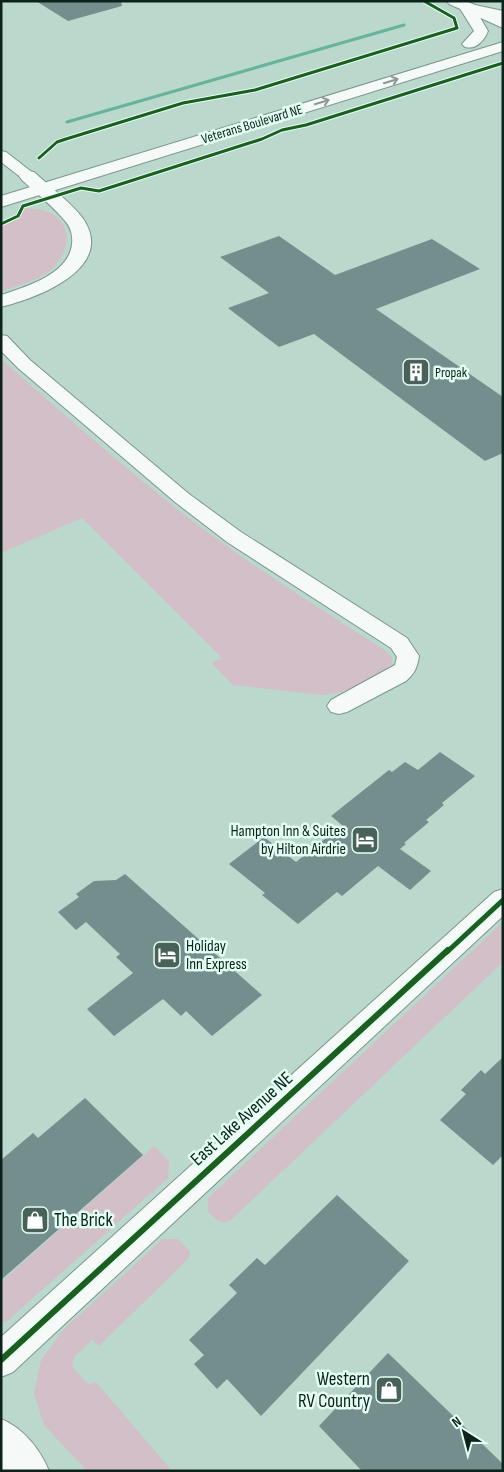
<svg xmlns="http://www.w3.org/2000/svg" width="504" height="1472" viewBox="0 0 504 1472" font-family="'Sofia Sans Condensed',sans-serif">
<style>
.green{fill:#d2bfc8}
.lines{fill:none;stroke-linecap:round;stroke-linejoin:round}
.stream{stroke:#67b39c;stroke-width:3}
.building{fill:#748e8e}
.minor-casing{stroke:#7e968d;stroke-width:2}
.tertiary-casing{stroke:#7e968d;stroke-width:2}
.secondary-casing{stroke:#7e968d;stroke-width:2}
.minor{fill:#f5f9f7;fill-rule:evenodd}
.tertiary{fill:#f5f9f7;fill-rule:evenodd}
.secondary{fill:#f5f9f7;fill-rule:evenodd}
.cycleway-far2-casing{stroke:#e3fff4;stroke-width:5}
.cycleway-far1-casing{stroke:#e3fff4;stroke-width:8}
.cycleway-casing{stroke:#e3fff4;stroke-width:9}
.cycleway-far2{stroke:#1b5e20;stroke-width:3}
.cycleway-far1{stroke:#1b5e20;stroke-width:5}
.cycleway{stroke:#1b5e20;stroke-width:6}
.oneway{stroke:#8c9894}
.labels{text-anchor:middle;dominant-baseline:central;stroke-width:5;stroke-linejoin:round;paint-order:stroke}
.far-street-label{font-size:14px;fill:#0c221b;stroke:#e3fff4}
.far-poi-label{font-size:14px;fill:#0c221b;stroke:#e3fff4;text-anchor:start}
.poi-label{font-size:16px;fill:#0c221b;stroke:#e3fff4;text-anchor:end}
.near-street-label{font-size:19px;fill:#0c221b;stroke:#e3fff4}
.near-poi-label{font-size:19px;fill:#0c221b;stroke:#e3fff4;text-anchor:start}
</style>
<rect width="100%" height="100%" fill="#bad8cc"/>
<g class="green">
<path d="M25 208C33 209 41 209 48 212 76 224 69 257 48 272 34 281 17 287 1 291V225C13 221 19 218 25 208Z"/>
<path d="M1 359C59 410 117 461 177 509 242 560 313 604 383 649L392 657V664C372 681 348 693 321 695L233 685 213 665V662L222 658 82 518 1 553Z"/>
<path d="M503 922V962L231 1220C220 1225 216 1220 208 1212V1198Z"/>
<polygon points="154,1146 169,1161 168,1178 7,1321 1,1323 1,1282"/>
<polygon points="163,1239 178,1239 190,1252 188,1259 99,1346 92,1340 74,1357 73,1368 89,1385 96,1382 172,1471 87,1471 44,1425 34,1394 41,1360 64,1329"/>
</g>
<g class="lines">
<polyline class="stream" points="67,122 404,25"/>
</g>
<g class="building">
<polygon points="36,1 121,1 122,6 68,21"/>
<polygon points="279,236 335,275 432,239 480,269 376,309 503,397 503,453 485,461 314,334 279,347 228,308 269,293 220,257"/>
<polygon points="440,752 475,776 442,803 444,805 426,820 429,822 404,843 406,844 400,849 431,871 410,890 378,866 342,896 337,892 298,924 262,895 265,893 229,864 264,837 296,862 342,825 331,816 389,770 392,772 405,762 418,770"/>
<polygon points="125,874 262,995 212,1036 186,1011 181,1016 163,999 114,1036 87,1009 133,973 116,957 120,954 86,922 76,930 58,912 79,897 76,894 94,881 116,880"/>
<polygon points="503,1057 503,1155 493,1165 440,1120 466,1094 461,1090 481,1070 485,1074"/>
<polygon points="85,1098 143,1155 1,1280 1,1160 33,1133 38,1138"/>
<polygon points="337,1195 409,1261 261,1416 227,1379 217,1389 194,1364 204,1355 189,1340 237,1293 229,1285 257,1258 265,1265"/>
<polygon points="388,1353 503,1464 503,1471 362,1471 319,1426"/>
</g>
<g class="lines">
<g class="minor-casing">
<g id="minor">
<polygon points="1,151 6,152 33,173 36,176 33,179 23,179 1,162"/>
<path d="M1 335 7 336 30 360 189 494 241 532 407 638 419 656C417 668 415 673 406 681L347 712 339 714 331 712 327 706 331 700 395 665 397 657 391 648 227 542 175 502 18 368 1 351Z"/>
<polygon points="503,889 503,916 13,1372 1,1377 1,1337 494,892"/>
</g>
</g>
<g class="tertiary-casing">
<g id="tertiary">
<polygon points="447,1 466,1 503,18 503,28 449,4"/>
<path d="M28 171 34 172C47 184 76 207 84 220 115 269 37 298 1 307V295C26 287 69 274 72 244 73 237 71 228 66 222 54 207 36 193 22 180L19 176 22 172Z"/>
<path d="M1 1419C23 1428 40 1449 49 1471H2Z"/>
</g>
</g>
<g class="secondary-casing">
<g id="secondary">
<path d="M466 3 503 11V19L478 14 488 31C484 41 476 50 465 47L462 44 474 31 459 7 461 4Z"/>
<polygon points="503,42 503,51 1,207 1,196"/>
</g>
</g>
<use href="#minor" class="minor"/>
<use href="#tertiary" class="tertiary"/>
<use href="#secondary" class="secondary"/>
<g class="cycleway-far2-casing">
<g id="cycleway-far2">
<polyline points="39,158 57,142 66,139 183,103 255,90 457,28 454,18 424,1"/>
<polyline points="1,224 18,216 23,206 81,188 99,191 262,139 282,130 306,125 503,63"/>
</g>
</g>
<g class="cycleway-far1-casing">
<polyline id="cycleway-far1" points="447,952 503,900"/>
</g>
<g class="cycleway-casing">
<polyline id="cycleway" points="1,1360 448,950"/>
</g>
<use href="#cycleway-far2" class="cycleway-far2"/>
<use href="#cycleway-far1" class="cycleway-far1"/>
<use href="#cycleway" class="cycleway"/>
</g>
<defs><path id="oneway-shaft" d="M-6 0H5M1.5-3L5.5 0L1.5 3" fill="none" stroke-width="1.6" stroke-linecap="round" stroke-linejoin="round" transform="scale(1.25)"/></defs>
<g class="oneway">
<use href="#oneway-shaft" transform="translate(391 81) rotate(-17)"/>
<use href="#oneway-shaft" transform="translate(322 102) rotate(-17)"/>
</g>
<defs>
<g id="building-square" transform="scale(1.4375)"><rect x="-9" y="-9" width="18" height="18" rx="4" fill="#496259" stroke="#e3fff4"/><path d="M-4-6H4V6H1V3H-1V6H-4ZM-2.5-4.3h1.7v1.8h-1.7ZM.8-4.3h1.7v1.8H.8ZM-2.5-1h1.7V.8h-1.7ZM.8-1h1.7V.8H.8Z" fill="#fff"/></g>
<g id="hotel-square" transform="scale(1.4375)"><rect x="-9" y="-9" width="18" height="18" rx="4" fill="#496259" stroke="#e3fff4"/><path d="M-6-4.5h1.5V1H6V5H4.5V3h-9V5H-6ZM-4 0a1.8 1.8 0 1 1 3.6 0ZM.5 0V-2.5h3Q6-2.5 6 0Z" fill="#fff"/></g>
<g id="shop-square" transform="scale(1.4375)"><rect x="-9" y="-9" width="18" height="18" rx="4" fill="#496259" stroke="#e3fff4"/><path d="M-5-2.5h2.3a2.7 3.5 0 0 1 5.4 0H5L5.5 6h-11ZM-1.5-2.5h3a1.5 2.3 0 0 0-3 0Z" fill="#fff"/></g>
</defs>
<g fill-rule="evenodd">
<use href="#building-square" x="416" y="372"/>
<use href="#hotel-square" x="365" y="840"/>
<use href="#hotel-square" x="167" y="955"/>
<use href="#shop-square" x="35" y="1220"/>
<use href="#shop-square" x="389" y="1390"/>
</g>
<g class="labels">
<g class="far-street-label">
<text transform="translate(252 124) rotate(-17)">Veterans Boulevard NE</text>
</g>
<g class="far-poi-label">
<text x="435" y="372">Propak</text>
</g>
<g class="poi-label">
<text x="346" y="831">Hampton Inn &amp; Suites<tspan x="346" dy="18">by Hilton Airdrie</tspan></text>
<text x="186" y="946" text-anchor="start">Holiday<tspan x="186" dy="18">Inn Express</tspan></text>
</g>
<g class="near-street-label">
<text transform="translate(242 1119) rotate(-42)">East Lake Avenue NE</text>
</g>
<g class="near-poi-label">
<text x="54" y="1220">The Brick</text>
<text x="370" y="1379" text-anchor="end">Western<tspan x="370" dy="22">RV Country</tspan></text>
</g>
</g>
<rect width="504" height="1472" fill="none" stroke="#0c221b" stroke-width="5"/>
<g transform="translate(464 1432) rotate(324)" stroke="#e3fff4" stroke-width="4" paint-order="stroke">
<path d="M0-4L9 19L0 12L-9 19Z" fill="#0c221b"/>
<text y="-8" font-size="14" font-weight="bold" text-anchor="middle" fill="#0c221b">N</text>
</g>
</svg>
